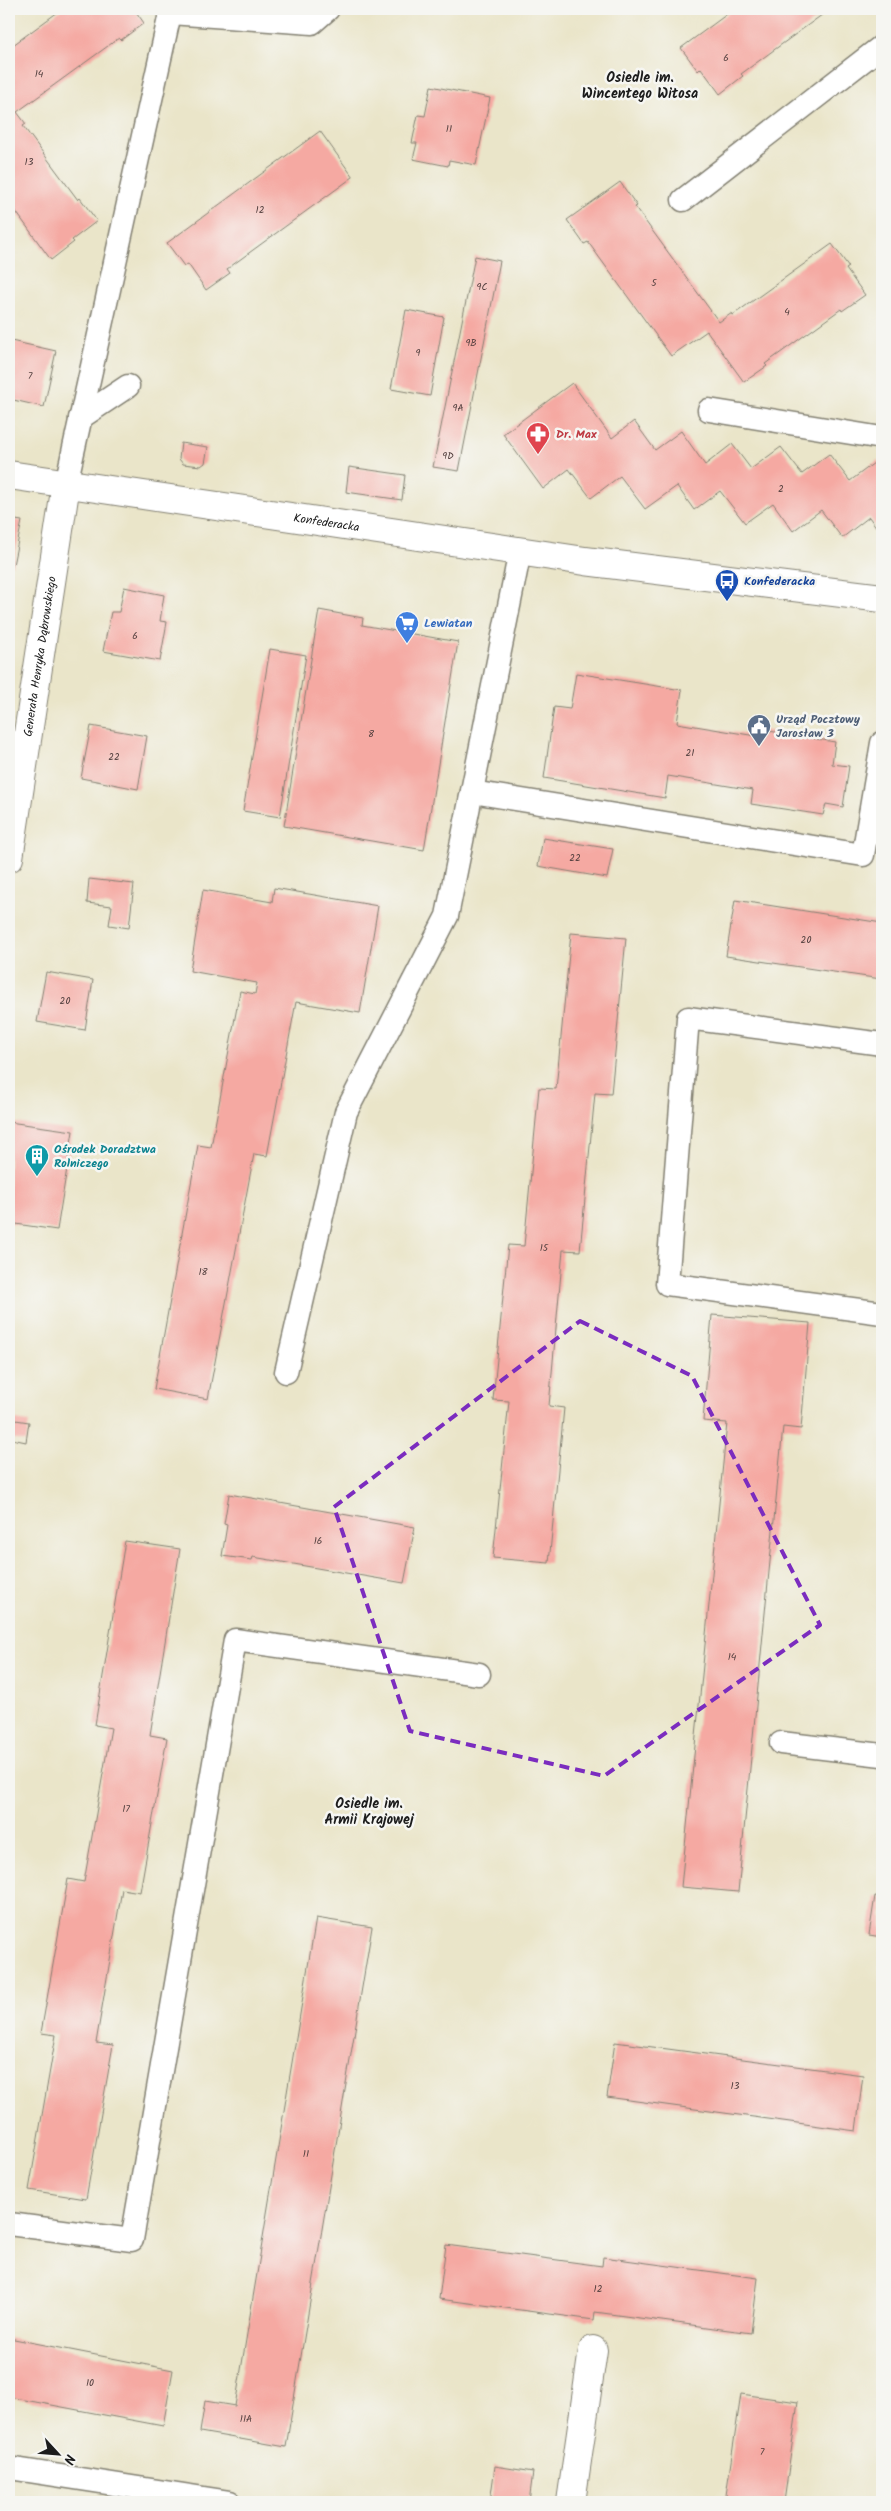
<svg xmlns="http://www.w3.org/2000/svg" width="891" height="2511" viewBox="0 0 891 2511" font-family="Kalam,sans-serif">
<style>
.building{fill:#f5a9a2}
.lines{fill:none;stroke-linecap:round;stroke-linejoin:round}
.lane-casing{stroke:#838072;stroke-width:25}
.street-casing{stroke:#838072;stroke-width:30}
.lane{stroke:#fff;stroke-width:22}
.street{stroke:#fff;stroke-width:28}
.marked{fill:none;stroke:#7b2cbf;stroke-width:4;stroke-dasharray:10 6;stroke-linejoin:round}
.labels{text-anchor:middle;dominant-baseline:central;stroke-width:5;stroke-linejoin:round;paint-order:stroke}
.number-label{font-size:10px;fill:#523f3e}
.health-label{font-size:12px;font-weight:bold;fill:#be3a42;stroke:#f6f6f2;text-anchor:start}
.street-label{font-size:12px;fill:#1c1c1c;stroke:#f6f6f2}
.transit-label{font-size:12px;font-weight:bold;fill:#164399;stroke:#f6f6f2;text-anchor:start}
.shop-label{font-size:12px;font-weight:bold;fill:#366cbe;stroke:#f6f6f2;text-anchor:start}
.service-label{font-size:12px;font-weight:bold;fill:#4e5e75;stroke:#f6f6f2;text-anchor:start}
.culture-label{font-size:12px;font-weight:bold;fill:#0d838f;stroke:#f6f6f2;text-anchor:start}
.neighbourhood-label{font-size:14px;font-weight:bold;fill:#1c1c1c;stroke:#f6f6f2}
</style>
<rect width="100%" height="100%" fill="#f6f6f2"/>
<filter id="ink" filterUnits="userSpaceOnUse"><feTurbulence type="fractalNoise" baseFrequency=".02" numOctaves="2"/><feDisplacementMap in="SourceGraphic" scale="10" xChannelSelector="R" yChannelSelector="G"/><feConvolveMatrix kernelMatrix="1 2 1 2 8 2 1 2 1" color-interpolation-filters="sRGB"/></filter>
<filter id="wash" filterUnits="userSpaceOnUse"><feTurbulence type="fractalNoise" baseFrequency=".0096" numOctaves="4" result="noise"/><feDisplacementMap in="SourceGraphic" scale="20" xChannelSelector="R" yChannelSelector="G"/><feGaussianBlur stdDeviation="1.12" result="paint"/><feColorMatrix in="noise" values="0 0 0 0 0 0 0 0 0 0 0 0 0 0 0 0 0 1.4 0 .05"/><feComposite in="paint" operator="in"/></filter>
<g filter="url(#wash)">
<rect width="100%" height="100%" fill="#eae5c9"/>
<g id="blocks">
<g class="building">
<polygon points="62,9 134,9 144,23 121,40 119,38 17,112 26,124 23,126 78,200 80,198 97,221 72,240 74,242 51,260 9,202 9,48"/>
<polygon points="734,9 830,9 741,74 743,76 720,94 701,68 698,71 681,48"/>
<polygon points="431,86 490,98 476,165 449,160 448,166 413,159 417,143 412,143 418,115 425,116"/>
<polygon points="320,131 353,177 227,269 230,273 206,290 188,264 184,266 167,243"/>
<polygon points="620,182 637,206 635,207 719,322 732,313 733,315 832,244 849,267 846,269 865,295 842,311 841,309 765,364 767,366 744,382 707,331 671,356 588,242 584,244 567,220"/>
<polygon points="475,256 500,261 459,471 433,467"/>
<polygon points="406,310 444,317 430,396 391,389"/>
<polygon points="11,341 56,351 44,407 9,399 9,353"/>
<polygon points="572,383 612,438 634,421 655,450 681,431 705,465 732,444 751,469 781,447 802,474 829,454 850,481 878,460 882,467 882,535 869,517 842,538 821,510 793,531 773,503 745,523 720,491 694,510 677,486 645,509 620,476 591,498 569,469 543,489 503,434"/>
<polygon points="181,443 208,447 205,463 201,466 183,464 179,459"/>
<polygon points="349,467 405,475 402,500 346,492"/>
<polygon points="9,519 22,521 13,565 9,564"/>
<polygon points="124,587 164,595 160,621 167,622 160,661 103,651 111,612 119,612"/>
<polygon points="319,610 363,618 362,625 458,642 424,850 284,826"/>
<polygon points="270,649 306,655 280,817 243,811"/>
<polygon points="576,673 682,690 677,723 762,737 763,730 835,742 832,764 849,766 843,807 826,804 823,815 751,804 753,790 668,776 665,798 544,778 554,707 570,709"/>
<polygon points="91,726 147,736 138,789 81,778"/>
<polygon points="543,838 613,849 607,878 538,866"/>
<polygon points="89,879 134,884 129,928 109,925 112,906 87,903"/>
<polygon points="274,888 378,906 360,1013 296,1002 267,1156 254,1154 208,1399 154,1389 198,1145 211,1147 240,991 255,994 257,983 190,971 203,890 272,902"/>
<polygon points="735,900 882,923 882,988 880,988 881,979 726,956"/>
<polygon points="571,933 626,938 611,1094 595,1093 580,1251 563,1250 549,1406 564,1408 549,1563 493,1558 509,1401 493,1400 508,1245 524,1246 539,1088 556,1089"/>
<polygon points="46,972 93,980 85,1030 37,1022"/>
<polygon points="9,1122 73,1131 57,1230 9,1223"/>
<polygon points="712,1315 810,1323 801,1429 783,1427 738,1892 681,1887 727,1423 703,1421"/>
<polygon points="9,1419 29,1422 26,1442 12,1439 10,1450"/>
<polygon points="229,1494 415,1527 404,1583 253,1557 252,1560 222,1556 227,1525 224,1524"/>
<polygon points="125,1541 180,1549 150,1735 167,1738 140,1892 122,1889 96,2043 113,2045 86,2199 29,2190 56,2035 41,2033 68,1879 84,1882 111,1728 95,1725"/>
<polygon points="875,1896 882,1897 882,1937 869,1935"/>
<polygon points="316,1918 372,1927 286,2447 200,2432 205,2401 235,2406"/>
<polygon points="615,2042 863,2075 856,2131 607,2097"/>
<polygon points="446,2245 602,2266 603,2257 758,2278 751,2333 595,2312 594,2320 439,2299"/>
<polygon points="9,2338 173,2370 163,2426 9,2397"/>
<polygon points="741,2394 798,2402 784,2502 725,2502"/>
<polygon points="495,2466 533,2472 529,2502 490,2502"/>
</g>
</g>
</g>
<g filter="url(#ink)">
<use href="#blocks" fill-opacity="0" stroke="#838072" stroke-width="1"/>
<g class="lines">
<g class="lane-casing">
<g id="lane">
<polyline points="170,13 312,23 328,9"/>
<polyline points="683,200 882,46"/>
<polyline points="709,410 882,438"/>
<polyline points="80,418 128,386"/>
<polyline points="66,484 171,9"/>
<polyline points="472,792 863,855 882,743"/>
<polyline points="882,1044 688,1018 667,1284 882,1313"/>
<polyline points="286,1372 346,1112 447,916 520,551"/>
<polyline points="781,1743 882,1755"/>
<polyline points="9,2224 132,2240 235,1640 479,1674"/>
<polyline points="9,2468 230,2502"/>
</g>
</g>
<g class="street-casing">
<g id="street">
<path id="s1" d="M9 475 585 561 882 598"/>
<path id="s2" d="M9 858 66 484"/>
<polyline points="571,2502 593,2350"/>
</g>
</g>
<use href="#lane" class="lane"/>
<use href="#street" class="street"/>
</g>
</g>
<path class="marked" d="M580 1321 692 1376 820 1625 604 1776 410 1731 334 1507Z"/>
<defs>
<g id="pharmacy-pin" transform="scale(1.25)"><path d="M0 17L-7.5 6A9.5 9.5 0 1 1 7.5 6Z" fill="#e0444e" stroke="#f6f6f2"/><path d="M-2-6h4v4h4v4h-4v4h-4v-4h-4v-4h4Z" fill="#fff"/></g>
<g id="bus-pin" transform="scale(1.25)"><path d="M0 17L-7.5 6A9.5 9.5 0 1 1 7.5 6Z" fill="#1a4fb4" stroke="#f6f6f2"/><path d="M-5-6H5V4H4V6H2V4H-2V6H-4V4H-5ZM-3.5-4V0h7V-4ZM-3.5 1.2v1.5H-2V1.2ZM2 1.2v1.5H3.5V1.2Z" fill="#fff"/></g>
<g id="supermarket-pin" transform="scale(1.25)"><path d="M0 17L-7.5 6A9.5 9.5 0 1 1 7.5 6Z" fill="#3f7fe0" stroke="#f6f6f2"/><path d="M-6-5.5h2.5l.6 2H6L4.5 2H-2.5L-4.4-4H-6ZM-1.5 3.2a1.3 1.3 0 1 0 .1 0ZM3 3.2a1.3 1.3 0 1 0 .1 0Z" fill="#fff"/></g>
<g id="civic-pin" transform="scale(1.25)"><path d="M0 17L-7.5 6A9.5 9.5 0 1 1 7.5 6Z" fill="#5c6f8a" stroke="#f6f6f2"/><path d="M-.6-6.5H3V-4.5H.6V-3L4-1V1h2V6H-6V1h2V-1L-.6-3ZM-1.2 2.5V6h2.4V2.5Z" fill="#fff"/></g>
<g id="building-pin" transform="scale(1.25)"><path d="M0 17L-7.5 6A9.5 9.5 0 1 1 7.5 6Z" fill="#0f9aa8" stroke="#f6f6f2"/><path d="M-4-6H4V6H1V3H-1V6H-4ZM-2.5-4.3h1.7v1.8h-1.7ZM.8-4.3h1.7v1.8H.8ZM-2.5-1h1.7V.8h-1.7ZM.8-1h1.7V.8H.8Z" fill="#fff"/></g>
</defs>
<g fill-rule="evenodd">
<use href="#pharmacy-pin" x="538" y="434"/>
<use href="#bus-pin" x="727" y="581"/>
<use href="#supermarket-pin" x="407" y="623"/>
<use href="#civic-pin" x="759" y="726"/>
<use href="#building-pin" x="37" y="1156"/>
</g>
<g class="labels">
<g class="number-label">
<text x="726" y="58">6</text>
<text x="39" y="74">14</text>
<text x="449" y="129">11</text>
<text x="29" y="162">13</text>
<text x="260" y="210">12</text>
<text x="654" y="283">5</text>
<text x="482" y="287">9C</text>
<text x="787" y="312">4</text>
<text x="471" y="343">9B</text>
<text x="418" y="353">9</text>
<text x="30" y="376">7</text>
<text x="458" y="408">9A</text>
<text x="448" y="456">9D</text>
<text x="781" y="489">2</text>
<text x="135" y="636">6</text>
<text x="371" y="734">8</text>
<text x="690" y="753">21</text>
<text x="114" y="757">22</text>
<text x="575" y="858">22</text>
<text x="806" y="940">20</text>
<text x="65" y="1001">20</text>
<text x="544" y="1248">15</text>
<text x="203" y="1272">18</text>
<text x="318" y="1541">16</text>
<text x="732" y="1657">14</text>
<text x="126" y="1809">17</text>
<text x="735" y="2086">13</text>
<text x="306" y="2154">11</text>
<text x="598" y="2289">12</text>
<text x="90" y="2383">10</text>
<text x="246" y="2419">11A</text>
<text x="762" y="2452">7</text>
</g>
<g class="health-label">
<text x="556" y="434">Dr. Max</text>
</g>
<g class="street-label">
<text stroke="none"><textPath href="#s1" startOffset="321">Konfederacka</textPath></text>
<text stroke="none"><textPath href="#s2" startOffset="204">Generała Henryka Dąbrowskiego</textPath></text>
</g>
<g class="transit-label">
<text x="744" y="581">Konfederacka</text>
</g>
<g class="shop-label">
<text x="424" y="623">Lewiatan</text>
</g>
<g class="service-label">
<text x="776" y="719">Urząd Pocztowy<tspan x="776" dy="14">Jarosław 3</tspan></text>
</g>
<g class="culture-label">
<text x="54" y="1149">Ośrodek Doradztwa<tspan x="54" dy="14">Rolniczego</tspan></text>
</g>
<g class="neighbourhood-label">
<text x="640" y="78">Osiedle im.<tspan x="640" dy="16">Wincentego Witosa</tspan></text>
<text x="369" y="1804">Osiedle im.<tspan x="369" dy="16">Armii Krajowej</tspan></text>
</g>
</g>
<rect width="891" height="2511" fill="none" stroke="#f6f6f2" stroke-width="30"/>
<g transform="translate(58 2454) rotate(116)" stroke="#f6f6f2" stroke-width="4" paint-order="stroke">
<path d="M0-4L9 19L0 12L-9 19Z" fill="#1c1c1c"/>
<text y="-8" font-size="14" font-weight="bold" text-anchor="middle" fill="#1c1c1c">N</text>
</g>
</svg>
